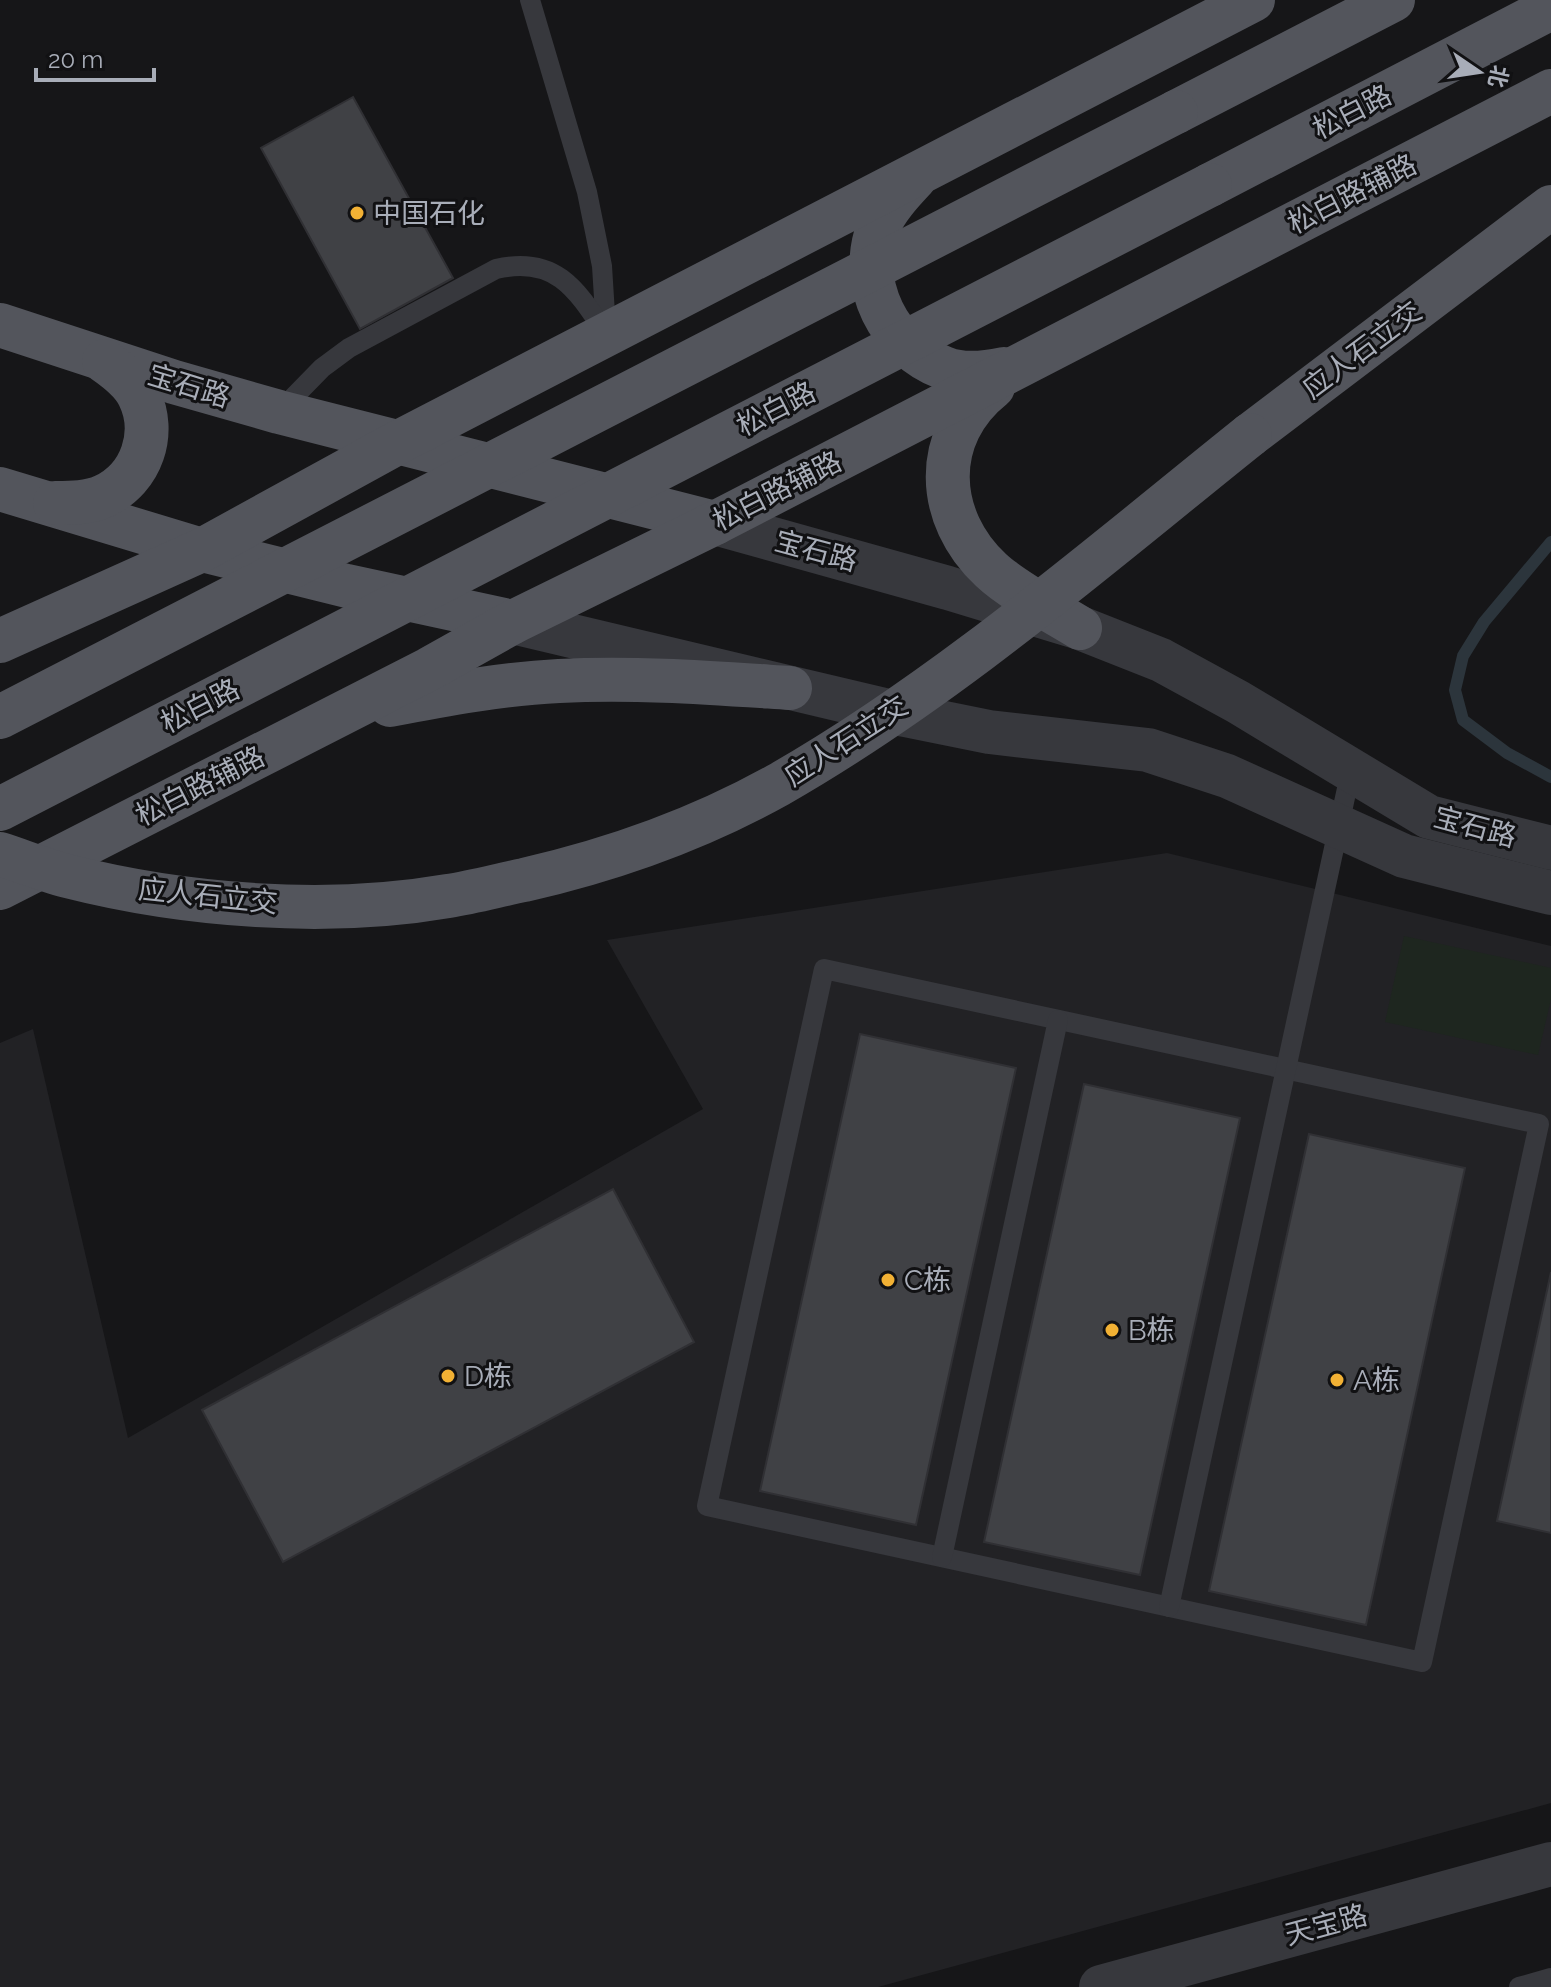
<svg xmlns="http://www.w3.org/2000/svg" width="1551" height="1987" viewBox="0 0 1551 1987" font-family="Raleway,'Noto Sans SC',sans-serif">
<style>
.built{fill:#222225}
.green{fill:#1e261f}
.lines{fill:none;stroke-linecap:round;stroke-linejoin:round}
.stream{stroke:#2c353c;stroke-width:12}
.building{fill:#404145;stroke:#303034;stroke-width:2}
.service{stroke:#37383d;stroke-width:20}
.tertiary{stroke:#37383d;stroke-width:44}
.primary{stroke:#53555c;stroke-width:44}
.primary-bridge{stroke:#53555c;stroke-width:44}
.poi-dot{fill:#f2b134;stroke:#111113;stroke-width:3}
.labels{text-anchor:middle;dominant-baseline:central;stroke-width:6;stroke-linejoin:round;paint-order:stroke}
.street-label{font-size:28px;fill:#a8adb8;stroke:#111113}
.poi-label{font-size:28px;fill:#a8adb8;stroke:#111113;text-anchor:start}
</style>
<rect width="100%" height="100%" fill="#161618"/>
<polygon class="built" points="1167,853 1551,946 1551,1803 878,1987 0,1987 0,1043 33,1029 128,1438 703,1109 607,940"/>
<polygon class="green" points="1404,936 1551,968 1551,999 1538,1055 1385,1022"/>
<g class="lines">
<polyline class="stream" points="1551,542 1484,622 1463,656 1455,690 1463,720 1507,753 1551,777"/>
</g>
<g class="building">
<polygon points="353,97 453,278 360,329 261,148"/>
<polygon points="860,1034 1016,1068 916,1525 760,1491"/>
<polygon points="1084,1084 1240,1118 1140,1575 984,1542"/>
<polygon points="1309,1134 1465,1168 1366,1625 1209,1591"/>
<polygon points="613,1189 694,1342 283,1562 202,1410"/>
<polygon points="1551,1272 1551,1533 1497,1521"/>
</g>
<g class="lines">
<g class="service">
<polyline points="530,0 587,192 602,266 606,330"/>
<path d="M279 412 322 368 349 348 496 269C556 255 577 290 606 334"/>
<polygon points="824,969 1539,1124 1422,1662 707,1506"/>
<polyline points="942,1557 1058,1020"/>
<polyline points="1169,1607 1351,770"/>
<polyline points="1519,1987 1551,1978"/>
</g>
<g class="tertiary">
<polyline points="715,523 948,588 1080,628 1161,660 1238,702 1429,817 1551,848"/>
<polyline points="513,622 905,715 989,732 1148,750 1227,776 1404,856 1551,893"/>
<polyline points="1101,1987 1551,1864"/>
</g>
<g class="primary">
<polyline points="1176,112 1393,0"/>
<path d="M914 179C901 193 886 209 878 228 857 285 889 347 944 368 963 376 985 373 1004 369"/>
<polyline points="1210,185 1551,8"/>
<polyline points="0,325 174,382 279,412 715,523"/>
<path d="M993 387C931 436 935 518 991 570 1012 590 1054 612 1080 628"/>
<polyline points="1250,435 1551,207"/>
<polyline points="0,489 202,550 347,586 513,622"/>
<path d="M55 503C71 503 89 503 104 496 142 478 157 433 139 396 132 381 117 370 104 361"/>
<polyline points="0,641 202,550 397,443 1253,0"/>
<path d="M390 705C446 694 502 684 559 681 636 677 713 683 790 688"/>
<polyline points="0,888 429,669 513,622 715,523 1551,91"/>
</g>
<g class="primary-bridge">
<polyline points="0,717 1176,112"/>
<polyline points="0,809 1210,185"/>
<path d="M0 854C22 861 44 870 67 876 185 906 327 917 448 896 474 892 499 885 524 880 612 860 699 829 778 785 946 689 1100 555 1250 435"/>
</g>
</g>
<g class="poi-dot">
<circle cx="357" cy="213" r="8"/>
<circle cx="888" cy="1280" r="8"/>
<circle cx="1112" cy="1330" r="8"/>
<circle cx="448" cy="1376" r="8"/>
<circle cx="1337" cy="1380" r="8"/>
</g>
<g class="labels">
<g class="street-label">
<text transform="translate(1352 112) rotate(-27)">松白路</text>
<text transform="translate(1352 194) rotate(-27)">松白路辅路</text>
<text transform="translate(1362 350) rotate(-37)">应人石立交</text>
<text transform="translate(189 386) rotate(17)">宝石路</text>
<text transform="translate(776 409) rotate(-27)">松白路</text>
<text transform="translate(777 491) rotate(-27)">松白路辅路</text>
<text transform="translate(816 551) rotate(15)">宝石路</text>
<text transform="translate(200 706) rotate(-27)">松白路</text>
<text transform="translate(846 741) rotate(-33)">应人石立交</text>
<text transform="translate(200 786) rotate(-27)">松白路辅路</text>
<text transform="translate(1475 827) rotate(15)">宝石路</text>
<text transform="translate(208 896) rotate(6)">应人石立交</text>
<text transform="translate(1326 1925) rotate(-15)">天宝路</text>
</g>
<g class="poi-label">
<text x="373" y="213">中国石化</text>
<text x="904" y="1280">C栋</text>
<text x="1128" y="1330">B栋</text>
<text x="464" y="1376">D栋</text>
<text x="1353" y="1380">A栋</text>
</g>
</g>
<g transform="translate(1479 72) rotate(103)" stroke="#111113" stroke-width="6" paint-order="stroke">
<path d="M0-6L14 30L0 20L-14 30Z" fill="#a8adb8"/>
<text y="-12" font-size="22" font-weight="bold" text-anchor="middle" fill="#a8adb8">北</text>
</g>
<path d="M36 68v12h118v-12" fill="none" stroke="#a8adb8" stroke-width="4"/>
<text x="48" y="68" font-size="24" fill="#a8adb8" stroke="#111113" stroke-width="6" paint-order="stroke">20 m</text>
</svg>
